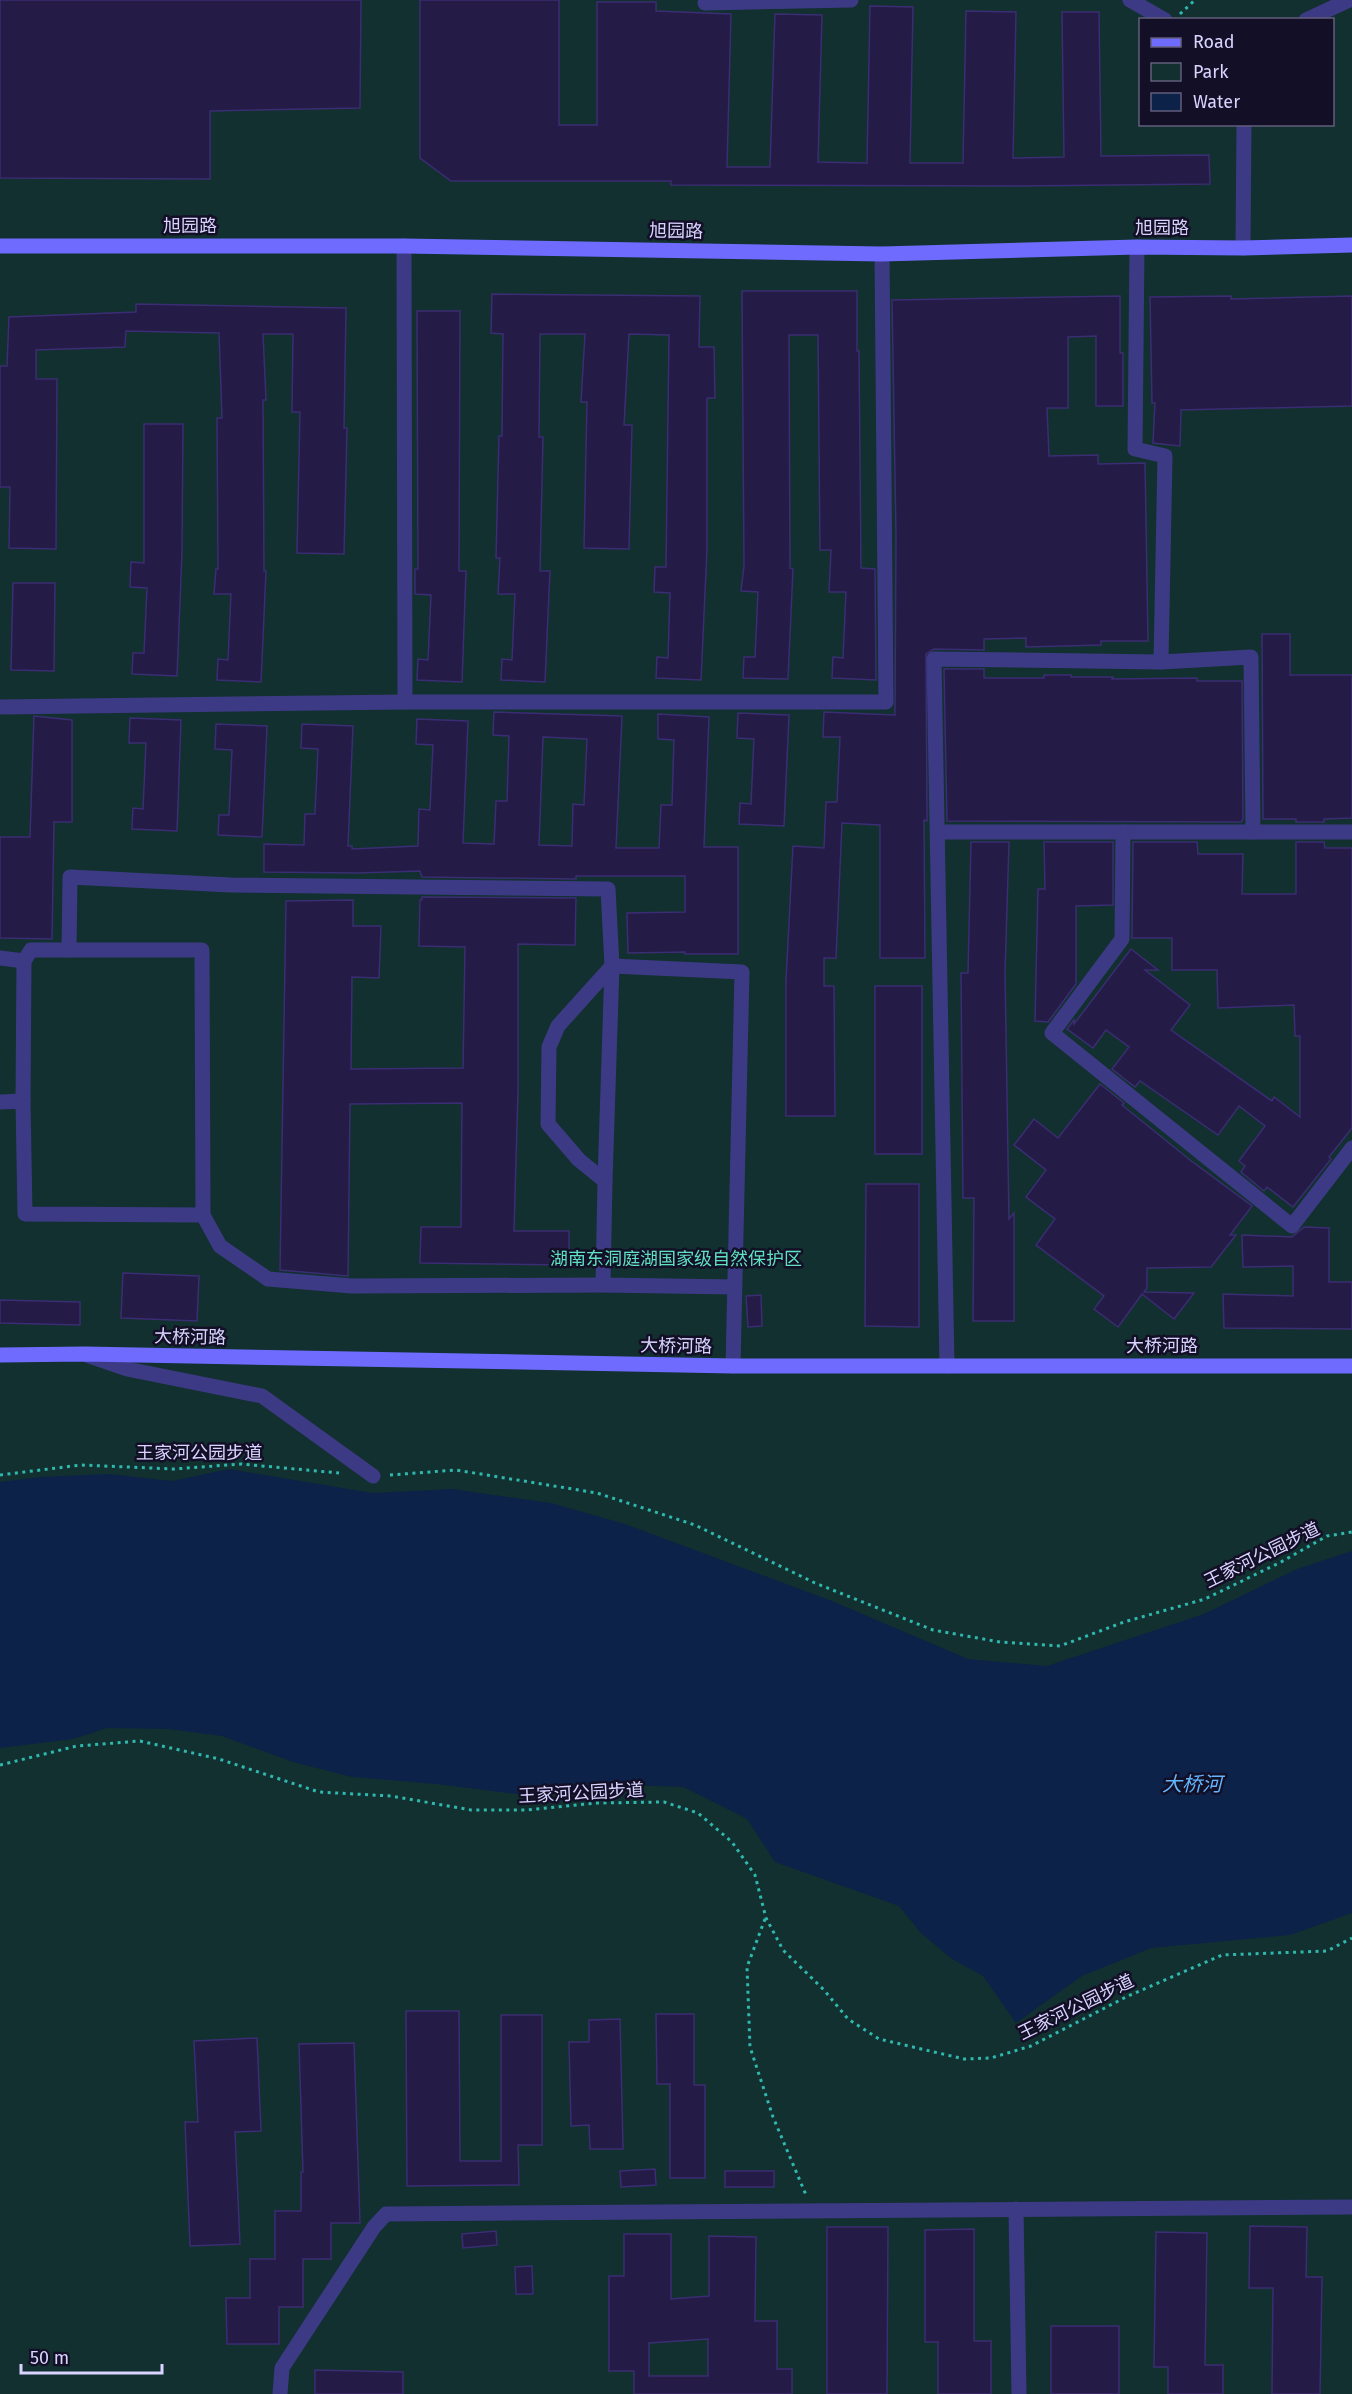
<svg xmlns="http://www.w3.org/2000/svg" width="1352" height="2394" viewBox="0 0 1352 2394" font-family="'Fira Sans','Noto Sans SC',sans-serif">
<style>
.green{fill:#12302f;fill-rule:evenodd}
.water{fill:#0c2248}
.building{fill:#241b47;stroke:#3b2d73;stroke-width:1.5;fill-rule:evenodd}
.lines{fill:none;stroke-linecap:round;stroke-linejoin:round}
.path{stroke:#2fb8b0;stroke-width:3;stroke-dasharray:3 4.5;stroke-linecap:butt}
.street{stroke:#3d3a85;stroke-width:15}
.secondary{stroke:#6f6bff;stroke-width:15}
.labels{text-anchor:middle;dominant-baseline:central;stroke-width:5;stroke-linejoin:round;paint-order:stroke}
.street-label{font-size:18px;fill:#d9d4ff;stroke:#130f26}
.park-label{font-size:18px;fill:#5fe0c0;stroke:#130f26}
.water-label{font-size:20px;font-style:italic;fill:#62b6ff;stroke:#130f26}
</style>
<rect width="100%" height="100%" fill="#130f26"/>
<path class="green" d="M0 0H1352V2394H0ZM1140 20H1332V124H1140Z"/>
<polygon class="water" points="229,1469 372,1493 452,1489 551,1503 625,1524 832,1601 968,1659 1047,1666 1204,1614 1297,1569 1352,1551 1352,1913 1290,1935 1151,1948 1082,1976 1016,2023 983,1976 952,1959 921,1933 899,1906 775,1862 747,1819 683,1787 601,1784 525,1795 436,1784 352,1777 293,1762 222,1736 168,1729 107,1728 73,1739 0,1748 0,1482 41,1477 109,1474 172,1481"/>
<g class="building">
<polygon points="0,0 361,0 360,108 210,111 210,179 0,178"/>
<polygon points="420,0 559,0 559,125 597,125 597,2 656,2 656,11 731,14 727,167 770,167 775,14 822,15 818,162 867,163 870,6 913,7 910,163 963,163 966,11 1016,12 1013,158 1064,157 1062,12 1099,12 1101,156 1209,155 1210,184 1018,186 671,185 671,181 451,181 420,158"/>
<polygon points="742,291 857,291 857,351 859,351 861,568 875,569 876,680 832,678 833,657 843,658 846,592 829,592 831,550 820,550 818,335 789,335 790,568 793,569 788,679 743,678 744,657 755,657 758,592 741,591 744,566"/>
<polygon points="492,294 700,296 699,347 714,347 715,398 707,398 707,549 701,680 656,678 657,657 668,658 670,593 654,592 655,567 666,567 669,335 629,334 624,425 632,425 629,549 584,548 587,402 581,402 585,334 540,334 539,437 543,437 540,571 550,571 545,682 501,680 502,659 512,660 515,594 498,594 500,558 496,558 499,436 502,436 503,334 491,333"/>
<polygon points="1120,296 1120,353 1123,353 1123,406 1096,406 1096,336 1068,337 1068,408 1047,408 1049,456 1098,455 1098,464 1145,463 1148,641 1101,641 1101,645 1026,647 1026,638 984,639 984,650 934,649 926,654 927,821 924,820 925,958 880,958 880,825 842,823 836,958 824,958 824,986 834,986 835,1116 786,1116 786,981 793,846 824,848 826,802 837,802 840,737 823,737 824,712 895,715 896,535 892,300"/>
<polygon points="1231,296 1231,299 1352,296 1352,406 1181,410 1180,446 1153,443 1155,403 1152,403 1150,297"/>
<polygon points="136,304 346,308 344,428 347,428 344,554 297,553 300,412 292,412 293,334 263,334 266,400 263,400 264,571 266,571 261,682 217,680 218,659 228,660 231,594 214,594 216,569 218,569 217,418 222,418 219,333 126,331 125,347 36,350 36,379 57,379 56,549 9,548 10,487 0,487 0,366 7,366 9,317 136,312"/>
<polygon points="417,311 460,311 459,571 466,571 462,682 417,680 418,659 428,660 431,595 415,594 415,569 418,569"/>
<polygon points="144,424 183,424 182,552 177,676 132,674 133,653 144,653 147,588 130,587 131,562 144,563"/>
<polygon points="13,583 55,583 54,671 11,670"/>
<polygon points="1262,634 1290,634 1290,675 1352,675 1352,818 1324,819 1324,822 1296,822 1296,819 1263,819"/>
<polygon points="944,669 984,669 984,678 1044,678 1044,675 1071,675 1071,677 1113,677 1112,679 1197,678 1197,681 1242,681 1243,819 1241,822 947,821"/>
<path d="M494 712 622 716 616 848H659L661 805H672L674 740 658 739V714L709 717 704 847H738V954H685V952L628 953 627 913 685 912V876H576V879L422 877 420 871 358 873 264 872V844L304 845 305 814H315L318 749 301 748 302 724 353 726 348 846H352V849L418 846 419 809 430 810 433 745 416 744 417 719 468 721 463 843 494 844 496 801H507L509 736 493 735ZM543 737 587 739 584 805 573 804 572 846 539 845Z"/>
<polygon points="738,713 789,715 784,826 739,824 740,803 751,804 754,739 737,738"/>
<polygon points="34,716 72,720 72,822 54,822 52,939 0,938 0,837 30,837"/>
<polygon points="130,718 181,720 177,831 132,829 133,808 143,809 146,743 129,743"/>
<polygon points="216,724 267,726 262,837 218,835 219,815 229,815 232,750 215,749"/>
<polygon points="971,842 1009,842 1005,972 1009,1219 1014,1213 1014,1321 973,1321 974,1198 963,1198 961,973 968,973"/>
<polygon points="1044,842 1113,842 1113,905 1076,906 1076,984 1048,1022 1035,1021 1038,889 1045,889"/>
<polygon points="1133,842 1197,842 1198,854 1243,854 1242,894 1296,894 1296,842 1324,842 1325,848 1352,848 1352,1128 1329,1157 1331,1159 1293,1207 1267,1187 1264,1191 1241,1172 1245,1166 1239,1161 1265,1126 1239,1106 1218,1135 1140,1081 1135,1087 1112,1069 1129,1047 1106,1030 1093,1048 1067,1029 1074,1020 1074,1024 1131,949 1158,970 1145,970 1190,1005 1171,1030 1272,1101 1274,1097 1300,1117 1300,1036 1295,1036 1294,1005 1218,1008 1217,970 1172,970 1172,938 1132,938"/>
<polygon points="422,897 576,898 575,945 518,944 518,1091 514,1231 569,1231 569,1265 420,1263 421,1227 461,1227 462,1103 350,1104 348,1276 280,1270 286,901 353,900 353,926 381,926 379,978 352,977 351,1069 463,1068 465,947 419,946 420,900 422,900"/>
<rect x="875" y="986" width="47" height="168"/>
<polygon points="1100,1084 1124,1103 1122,1105 1190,1160 1252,1206 1230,1235 1236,1235 1211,1267 1147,1268 1147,1288 1144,1292 1194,1293 1174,1319 1142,1294 1118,1327 1094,1309 1104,1296 1036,1245 1055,1219 1026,1197 1046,1170 1014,1145 1034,1119 1058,1138"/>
<polygon points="866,1184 919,1184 919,1327 865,1326"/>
<polygon points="1304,1227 1329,1228 1329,1282 1352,1282 1352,1329 1224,1328 1223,1294 1293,1296 1293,1266 1243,1267 1242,1235 1292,1237"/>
<polygon points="123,1273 199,1276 197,1321 121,1318"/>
<polygon points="761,1295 762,1326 748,1327 746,1296"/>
<polygon points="0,1300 80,1302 80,1325 0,1323"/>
<polygon points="406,2011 459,2011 460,2161 501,2161 501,2015 542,2015 542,2145 518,2145 519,2185 407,2186"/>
<polygon points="656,2014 694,2014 694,2085 705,2085 705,2178 670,2178 670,2084 657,2084"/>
<polygon points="620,2019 623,2149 590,2149 589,2125 571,2126 569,2042 589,2042 589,2020"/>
<polygon points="257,2038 261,2131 235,2132 240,2244 190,2246 185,2122 198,2122 194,2041"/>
<polygon points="354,2043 360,2223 331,2223 331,2259 303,2259 303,2307 279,2307 279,2344 227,2344 226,2298 250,2298 250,2259 275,2259 275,2211 301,2211 301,2172 303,2172 299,2044"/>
<polygon points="655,2169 656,2185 621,2187 620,2171"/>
<rect x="725" y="2171" width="49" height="16"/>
<polygon points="1250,2226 1307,2227 1306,2277 1322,2277 1320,2394 1272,2394 1273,2288 1249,2288"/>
<polygon points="827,2227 888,2227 887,2394 827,2394"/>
<polygon points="974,2229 974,2341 991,2341 991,2394 938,2394 938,2342 925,2342 925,2230"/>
<polygon points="496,2231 497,2245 463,2248 462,2234"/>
<polygon points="1156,2232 1207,2233 1205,2365 1223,2365 1223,2394 1168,2394 1168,2367 1154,2367"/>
<path d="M624 2234H671V2299L709 2296V2236L756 2237 755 2321H777V2369H792V2394H634V2371H609V2276H624ZM708 2339V2376H649V2343Z"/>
<polygon points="532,2266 533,2294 516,2294 515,2267"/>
<rect x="1051" y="2326" width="68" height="68"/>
<polygon points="315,2370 403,2372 403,2394 315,2394"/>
</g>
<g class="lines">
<g class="path">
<polyline points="1180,14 1195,0"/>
<polyline points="0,1475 81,1465 174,1469 241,1464 339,1473"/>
<polyline points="390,1475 456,1470 597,1493 695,1525 815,1583 933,1630 1000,1642 1060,1646 1124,1622 1205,1599 1281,1562 1327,1536 1352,1532"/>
<polyline points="0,1765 77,1746 140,1741 219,1759 319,1792 391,1796 471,1810 527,1810 596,1803 664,1802 698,1813 732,1842 755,1875 766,1918 783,1950 824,1990 848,2019 879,2039 964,2059 991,2058 1031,2046 1128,1996 1222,1955 1327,1951 1352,1938"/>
<polyline points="765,1919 747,1967 750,2047 773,2117 806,2195"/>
</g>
<g class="street">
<polyline points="1130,0 1165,20"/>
<polyline points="705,3 851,0"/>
<polyline points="1306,20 1349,0"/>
<polyline points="404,246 405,702"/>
<polyline points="1243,248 1244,124"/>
<polyline points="1161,662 1251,657 1253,832"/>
<polyline points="0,707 405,702 886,702 882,254"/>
<polyline points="938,832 1352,832"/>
<polyline points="1123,832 1122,939 1052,1033 1292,1226 1352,1148"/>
<polyline points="69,950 70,877 231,885 608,889 612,966 605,1181"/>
<polyline points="0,958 24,961 31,950 202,950 203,1215 25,1214 23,1101 0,1102"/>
<polyline points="23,1101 24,961"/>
<polyline points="203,1215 220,1246 268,1279 352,1286 603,1285"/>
<polyline points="89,1356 127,1369 262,1396 373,1476"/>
<polyline points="733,1366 742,972 612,966 558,1026 549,1047 548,1124 579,1160 605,1181 603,1285 735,1287"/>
<polyline points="947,1366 934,659 1161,662 1165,456 1135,449 1137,247"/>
<polyline points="1016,2209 1019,2394"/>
<polyline points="280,2394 282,2368 374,2227 386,2214 1352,2207"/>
</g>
<g class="secondary">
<polyline points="0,246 404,246 882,254 1137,247 1243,248 1352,245"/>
<polyline points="0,1355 85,1354 733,1366 1352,1366"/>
</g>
</g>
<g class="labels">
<g class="street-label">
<text x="190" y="226">旭园路</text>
<text x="1162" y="228">旭园路</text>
<text transform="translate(676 231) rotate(1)">旭园路</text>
<text transform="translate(190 1337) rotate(1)">大桥河路</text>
<text transform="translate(676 1346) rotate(1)">大桥河路</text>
<text x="1162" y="1346">大桥河路</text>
<text x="199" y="1453">王家河公园步道</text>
<text transform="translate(1262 1555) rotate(-26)">王家河公园步道</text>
<text transform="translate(581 1793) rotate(-3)">王家河公园步道</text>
<text transform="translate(1076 2007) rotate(-26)">王家河公园步道</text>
</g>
<g class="park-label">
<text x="676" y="1259">湖南东洞庭湖国家级自然保护区</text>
</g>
<g class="water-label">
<text x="1192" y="1784">大桥河</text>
</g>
</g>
<rect x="1139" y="18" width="195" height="108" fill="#130f26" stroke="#625e7d" stroke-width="1.5"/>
<rect x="1151" y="38" width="30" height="9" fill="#6f6bff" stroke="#625e7d" stroke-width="1.5"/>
<text x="1193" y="48" font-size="18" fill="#d9d4ff">Road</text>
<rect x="1151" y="63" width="30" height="18" fill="#12302f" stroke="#625e7d" stroke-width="1.5"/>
<text x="1193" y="78" font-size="18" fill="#d9d4ff">Park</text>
<rect x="1151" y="93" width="30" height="18" fill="#0c2248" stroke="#625e7d" stroke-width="1.5"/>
<text x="1193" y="108" font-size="18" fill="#d9d4ff">Water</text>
<path d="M21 2364v9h141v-9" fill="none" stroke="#d9d4ff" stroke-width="3"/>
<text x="30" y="2364" font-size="18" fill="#d9d4ff" stroke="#130f26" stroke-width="4.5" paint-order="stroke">50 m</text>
</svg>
